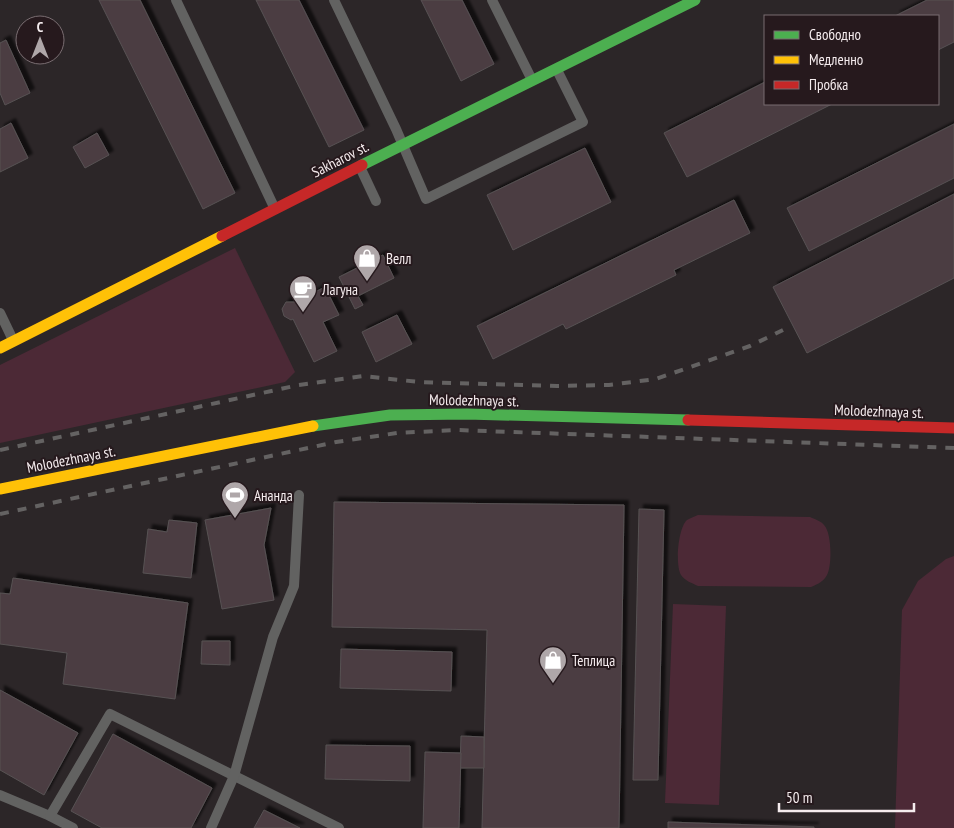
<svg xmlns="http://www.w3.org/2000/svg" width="954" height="828" viewBox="0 0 954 828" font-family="'PT Sans Narrow',sans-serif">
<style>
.green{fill:#4c2936}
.building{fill:#4c3d43;stroke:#575253;filter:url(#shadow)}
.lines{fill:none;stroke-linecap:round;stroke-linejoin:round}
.lane{stroke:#626261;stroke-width:10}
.fast{stroke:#4caf50;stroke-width:11}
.slow{stroke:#ffc107;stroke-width:11}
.jam{stroke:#c62828;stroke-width:11}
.rail{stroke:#646262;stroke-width:4;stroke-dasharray:9 9;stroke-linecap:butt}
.labels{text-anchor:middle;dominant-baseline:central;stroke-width:4;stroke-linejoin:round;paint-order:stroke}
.street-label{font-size:15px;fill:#f5ecee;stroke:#26191d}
.poi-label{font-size:15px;fill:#f5ecee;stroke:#26191d;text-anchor:start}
</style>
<defs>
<filter id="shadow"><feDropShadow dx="4.5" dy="-4.5" stdDeviation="1" flood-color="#0009"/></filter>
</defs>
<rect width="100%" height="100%" fill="#2c2628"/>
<g class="green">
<polygon points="235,248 295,372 285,382 0,443 0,365"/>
<path d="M698 515 810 517C814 519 821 521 824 525 832 533 832 566 827 575 823 582 818 584 811 587L698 586C692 583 685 581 681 575 675 565 678 528 687 520 690 518 694 517 698 515Z"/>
<polygon points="954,556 954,828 895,828 902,610 918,581 946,559"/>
<polygon points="673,604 726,606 719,805 665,803"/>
</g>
<g class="building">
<polygon points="99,0 140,0 235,193 203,209"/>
<polygon points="256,0 299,0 364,130 329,147"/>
<polygon points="421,0 462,0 494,64 461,81"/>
<polygon points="927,0 954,0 954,42 938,50 938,16 895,16"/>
<polygon points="6,40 30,93 5,105 0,93 0,43"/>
<polygon points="765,82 765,104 832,104 687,177 664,133"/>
<polygon points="11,123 28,158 0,172 0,129"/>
<polygon points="954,124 954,178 809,251 787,208"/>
<polygon points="97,133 109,155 85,168 73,147"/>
<polygon points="585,148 611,202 513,250 487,195"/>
<polygon points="954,194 954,278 807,353 773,287"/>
<polygon points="734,200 750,233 674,270 676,275 566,329 563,324 493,359 477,326"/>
<polygon points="383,255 394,278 358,296 363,305 355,309 339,277"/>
<polygon points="325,287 339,315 323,322 337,351 314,362 293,319 291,320 284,316 282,309 286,302 295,302"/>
<polygon points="397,315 412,344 376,362 362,332"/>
<polygon points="334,502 624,505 619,828 482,828 487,630 332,627"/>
<polygon points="271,508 264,545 274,600 222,609 205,520"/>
<polygon points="639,509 664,510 658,780 633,780"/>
<polygon points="169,520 197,523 191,578 143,573 148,529 167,532"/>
<polygon points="13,578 188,603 175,699 63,684 67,653 0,644 0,593 10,594"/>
<polygon points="202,641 230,641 230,665 201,664"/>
<polygon points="341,649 452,652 451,691 340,688"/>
<polygon points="0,690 78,733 44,795 0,770"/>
<polygon points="113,734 212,788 191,828 102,828 71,811"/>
<polygon points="461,736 484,737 484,768 460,768"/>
<polygon points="326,745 410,746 410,781 325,779"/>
<polygon points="425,752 461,753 459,828 423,828"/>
<polygon points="264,810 300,828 254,828"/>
<polygon points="668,822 814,827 814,828 668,828"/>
</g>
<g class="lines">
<g class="lane">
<polyline points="176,0 274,207"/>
<polyline points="334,0 396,129 426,199 583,122 557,70"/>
<polyline points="492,0 532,80"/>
<polyline points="360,167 376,201"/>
<polyline points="0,313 13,340"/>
<polyline points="0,795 50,816 73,828"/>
<polyline points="50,816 110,714 339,828"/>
<polyline points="211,828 234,776 273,637 294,586 299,495"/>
</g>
<g class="fast">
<polyline points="362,165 695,0"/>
<polyline points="313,426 390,415 467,414 688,420"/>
</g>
<g class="slow">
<polyline points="0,348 222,236"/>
<polyline points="0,489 313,426"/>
</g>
<g class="jam">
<polyline points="222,236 362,165"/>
<polyline points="688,420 954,428"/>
</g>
<g class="rail">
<polyline points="0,450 299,385 363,376 419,382 557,386 609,385 656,379 750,346 783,330"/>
<polyline points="0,514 336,442 397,433 457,430 954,448"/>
</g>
</g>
<defs>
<g id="shop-pin" transform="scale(1.4375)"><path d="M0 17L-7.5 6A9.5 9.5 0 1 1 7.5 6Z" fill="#afa7a9" stroke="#26191d"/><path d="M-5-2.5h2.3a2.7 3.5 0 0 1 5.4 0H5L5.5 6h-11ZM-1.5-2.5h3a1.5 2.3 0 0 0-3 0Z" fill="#fff"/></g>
<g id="cafe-pin" transform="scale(1.4375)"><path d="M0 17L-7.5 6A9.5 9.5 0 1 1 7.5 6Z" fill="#afa7a9" stroke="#26191d"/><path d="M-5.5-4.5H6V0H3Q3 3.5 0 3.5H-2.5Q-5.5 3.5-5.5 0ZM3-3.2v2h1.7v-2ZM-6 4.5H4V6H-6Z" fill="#fff"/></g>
<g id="stadium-pin" transform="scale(1.4375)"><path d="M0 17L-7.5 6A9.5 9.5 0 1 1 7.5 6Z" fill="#afa7a9" stroke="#26191d"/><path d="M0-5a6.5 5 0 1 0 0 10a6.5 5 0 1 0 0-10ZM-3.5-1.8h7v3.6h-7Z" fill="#fff"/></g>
</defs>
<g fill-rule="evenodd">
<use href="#shop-pin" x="367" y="258"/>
<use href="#cafe-pin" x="303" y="289"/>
<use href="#stadium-pin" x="235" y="495"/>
<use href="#shop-pin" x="553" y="660"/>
</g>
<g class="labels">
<g class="street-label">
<text transform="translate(340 159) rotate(-27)">Sakharov st.</text>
<text transform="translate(474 400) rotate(1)">Molodezhnaya st.</text>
<text transform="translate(879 411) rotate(2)">Molodezhnaya st.</text>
<text transform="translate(71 459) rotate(-11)">Molodezhnaya st.</text>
</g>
<g class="poi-label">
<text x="386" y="258">Велл</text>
<text x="322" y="289">Лагуна</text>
<text x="254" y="495">Ананда</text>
<text x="572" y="660">Теплица</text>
</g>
</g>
<rect x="764" y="15" width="175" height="90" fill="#26191d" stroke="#796d71"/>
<rect x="774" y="31" width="25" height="8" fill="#4caf50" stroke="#796d71"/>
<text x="809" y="40" font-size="15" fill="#f5ecee">Свободно</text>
<rect x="774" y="56" width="25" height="8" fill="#ffc107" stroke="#796d71"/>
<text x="809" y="65" font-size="15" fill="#f5ecee">Медленно</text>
<rect x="774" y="81" width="25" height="8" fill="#c62828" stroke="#796d71"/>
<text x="809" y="90" font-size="15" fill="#f5ecee">Пробка</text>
<g transform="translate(40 40)"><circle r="24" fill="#26191d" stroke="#796d71"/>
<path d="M0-4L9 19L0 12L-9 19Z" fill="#afa7a9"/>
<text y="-8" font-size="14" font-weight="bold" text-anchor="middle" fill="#f5ecee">С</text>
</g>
<path d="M779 803v8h135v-8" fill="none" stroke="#f5ecee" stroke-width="2.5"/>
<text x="786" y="803" font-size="15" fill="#f5ecee" stroke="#26191d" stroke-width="4" paint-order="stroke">50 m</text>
</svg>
